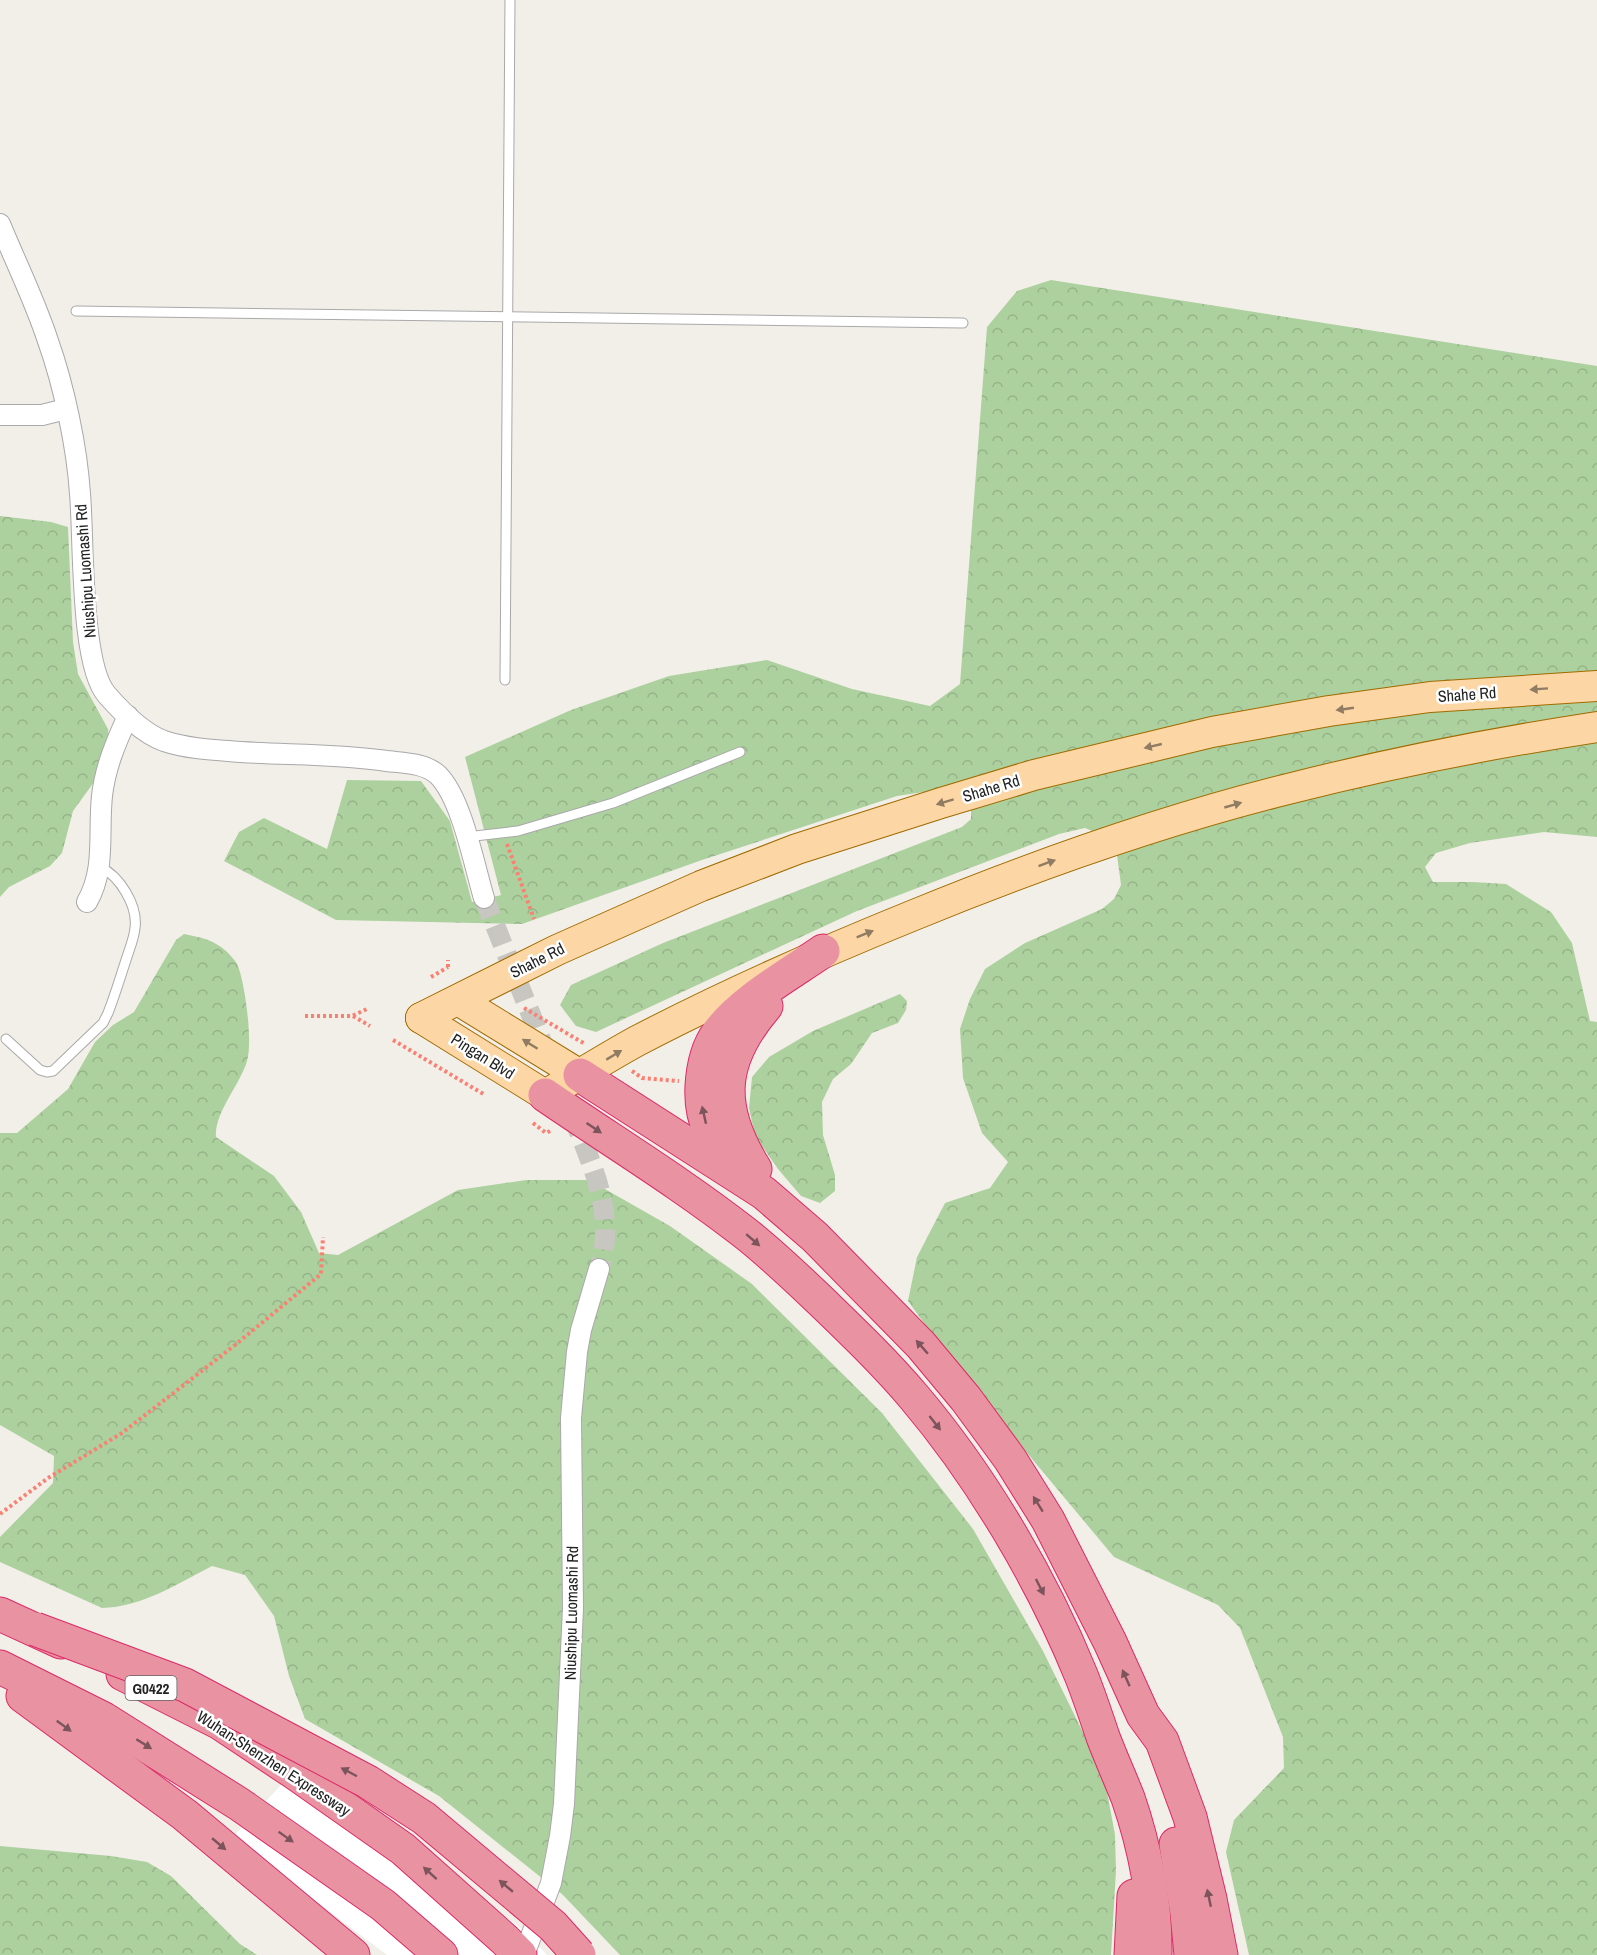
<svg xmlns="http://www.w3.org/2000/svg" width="1597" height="1955" viewBox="0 0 1597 1955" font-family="'Archivo Narrow',sans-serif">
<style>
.forest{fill:url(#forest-crowns)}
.pier{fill:#fff}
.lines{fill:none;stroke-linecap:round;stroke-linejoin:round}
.minor-tunnel{stroke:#c8c6c1;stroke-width:20;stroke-dasharray:20 10;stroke-linecap:butt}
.service-casing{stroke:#a9a9a9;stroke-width:11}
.minor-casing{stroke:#a9a9a9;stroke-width:22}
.primary-casing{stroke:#a06b00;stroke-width:32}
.motorway-casing{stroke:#dc2a67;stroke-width:35}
.path{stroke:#fa8072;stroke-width:4;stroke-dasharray:3 3;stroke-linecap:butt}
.service{stroke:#fff;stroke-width:9}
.minor{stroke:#fff;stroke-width:20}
.primary{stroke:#fcd6a4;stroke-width:30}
.motorway{stroke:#e892a2;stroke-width:33}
.motorway-bridge-casing{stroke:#dc2a67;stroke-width:35;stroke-linecap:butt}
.motorway-bridge{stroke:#e892a2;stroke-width:33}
.oneway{fill:#8f7c63}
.oneway2{fill:#7b545c}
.labels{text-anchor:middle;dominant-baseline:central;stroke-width:5;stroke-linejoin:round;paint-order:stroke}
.shield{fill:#fff;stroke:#646464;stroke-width:1.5}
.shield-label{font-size:15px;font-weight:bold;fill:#222}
.street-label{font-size:16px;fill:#222;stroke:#fff}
</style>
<defs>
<pattern id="forest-crowns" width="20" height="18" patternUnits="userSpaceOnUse" patternTransform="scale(1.5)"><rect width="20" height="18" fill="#add19e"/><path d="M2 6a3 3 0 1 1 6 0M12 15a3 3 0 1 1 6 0" fill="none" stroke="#95b388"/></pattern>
</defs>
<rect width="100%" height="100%" fill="#f2efe9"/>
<g class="forest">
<polygon points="1051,280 1597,366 1597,837 1544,832 1470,843 1436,853 1425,867 1433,882 1473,882 1506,884 1551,912 1572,943 1590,1021 1597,1022 1597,1955 1249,1955 1226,1852 1234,1820 1284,1768 1283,1737 1240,1628 1218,1605 1114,1557 957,1369 908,1301 917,1257 945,1203 990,1188 1008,1162 982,1133 963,1078 960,1029 970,999 985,969 1025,943 1102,909 1114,899 1121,885 1117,855 1106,837 1085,828 1059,834 857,911 596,1032 576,1026 560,1005 571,985 663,943 962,827 971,819 971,804 951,788 897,796 702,860 522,924 336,920 224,861 239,832 264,818 327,849 347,780 421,781 450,821 472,902 501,895 465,757 571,710 669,676 767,660 852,689 930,706 960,684 987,327 1017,291"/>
<polygon points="0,516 51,522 68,527 73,642 78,674 108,729 110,751 102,771 73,811 62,853 50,866 9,887 0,897"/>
<path d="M184 934C200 937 214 940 226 951 230 955 236 961 238 966 245 984 253 1042 247 1061 240 1085 214 1113 216 1137L274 1176 301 1212 319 1253 338 1255 458 1190 526 1180H589L670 1226 752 1284 882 1413 973 1529 1043 1651 1104 1775 1115 1835 1116 1871 1111 1955H620L563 1895 439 1796 305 1719 289 1676 274 1616 245 1575 212 1566C177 1584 142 1607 102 1608L0 1562V1537L53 1483 54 1456 0 1425V1133H17L68 1089 95 1042 113 1025 134 1012 176 940Z"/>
<polygon points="900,994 907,1001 906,1010 898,1023 872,1033 851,1064 833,1079 822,1102 823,1135 835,1175 835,1191 820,1203 801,1196 778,1169 755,1136 749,1108 752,1077 769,1057 813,1031"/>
<polygon points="0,1846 111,1856 147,1862 171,1876 240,1944 257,1955 0,1955"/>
</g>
<polygon class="pier" points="304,1760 523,1930 547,1955 387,1955 232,1838"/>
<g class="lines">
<g class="minor-tunnel">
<polyline points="484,898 548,1057"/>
<path d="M572 1115C592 1165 617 1215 599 1269"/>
</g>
<g class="service-casing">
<g id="service">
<polyline points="76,311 963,323"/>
<polyline points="505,680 510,0"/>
<polyline points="466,837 518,831 613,803 740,752"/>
<path d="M6 1039 40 1070 47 1072 53 1071 103 1023 108 1013C115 995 120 978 126 960 129 950 134 939 135 928 138 906 120 876 100 867"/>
</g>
</g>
<g class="minor-casing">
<g id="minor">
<path d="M0 224C16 263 35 301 48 341 64 386 77 447 80 494 84 538 80 665 107 695 122 712 142 733 164 741 188 749 215 750 241 752 289 755 339 754 387 761 404 763 425 763 438 775 462 799 474 865 484 898"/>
<polyline points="0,415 42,415 66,409"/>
<path d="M87 902C106 869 98 833 102 796 105 768 116 742 128 716"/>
<polyline points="524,1955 551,1883 560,1836 564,1804 573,1608 571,1418 577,1352 581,1330 599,1269"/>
</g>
</g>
<g class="primary-casing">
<g id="primary">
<polyline points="458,1000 580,1075"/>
<path d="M421 1018 545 1095C576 1077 606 1058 637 1041 727 994 820 953 914 915 1036 865 1160 821 1288 789 1390 763 1493 743 1597 727"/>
<polyline points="421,1018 557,950 701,886 797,849 941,803 1034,775 1212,732 1329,711 1430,697 1597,686"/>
</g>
</g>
<g class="motorway-casing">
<g id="motorway">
<polyline points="580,1075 764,1193 815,1237 921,1345 966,1399 1010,1459 1048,1520 1110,1642 1143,1715 1162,1741 1190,1817 1210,1899 1221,1955"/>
<path d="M545 1095C612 1141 681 1183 745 1233 773 1255 800 1281 826 1306 857 1336 887 1365 914 1397 981 1476 1042 1579 1081 1675 1089 1695 1096 1716 1103 1737 1111 1758 1120 1778 1128 1798 1145 1847 1156 1904 1155 1955"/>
<path d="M737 1167C713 1142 700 1122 702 1086 703 1068 707 1048 718 1033 741 1001 790 974 823 951"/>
<path d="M755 1169C717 1108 718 1062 766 1006"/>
<polyline points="0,1614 61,1642"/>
<polyline points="0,1667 104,1719 239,1804 383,1905 441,1955"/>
<polyline points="123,1674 220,1723 295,1773 403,1849 505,1940 520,1955"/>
<polyline points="23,1696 185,1815 353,1955"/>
<polyline points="1176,1844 1187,1913 1191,1955"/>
<polyline points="1131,1955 1134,1896"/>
</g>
</g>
<g class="path">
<polyline points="507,844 534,919"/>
<polyline points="448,967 448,960"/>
<polyline points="431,977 448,967"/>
<polyline points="524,1008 585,1044"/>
<polyline points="305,1016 352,1016 367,1009"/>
<polyline points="353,1016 370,1026"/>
<polyline points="393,1040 485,1095"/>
<polyline points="632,1071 642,1078 679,1081"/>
<polyline points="533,1123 546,1133 552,1130"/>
<polyline points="0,1514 48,1478 122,1433 235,1345 321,1274 323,1237"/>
</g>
<use href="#service" class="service"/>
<use href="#minor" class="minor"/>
<use href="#primary" class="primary"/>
<use href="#motorway" class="motorway"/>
<g class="motorway-bridge-casing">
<polyline id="motorway-bridge" points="35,1629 185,1685 368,1782 424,1818 553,1926 579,1955"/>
</g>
<use href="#motorway-bridge" class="motorway-bridge"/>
</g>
<defs><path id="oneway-solid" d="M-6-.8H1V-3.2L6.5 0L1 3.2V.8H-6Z" transform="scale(1.5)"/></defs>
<g class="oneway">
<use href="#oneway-solid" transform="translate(1539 689) rotate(176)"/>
<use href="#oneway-solid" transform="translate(1345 709) rotate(172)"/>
<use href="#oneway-solid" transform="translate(1153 746) rotate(167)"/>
<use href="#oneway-solid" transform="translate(945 802) rotate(163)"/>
<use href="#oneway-solid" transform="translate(1233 805) rotate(-16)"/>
<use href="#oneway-solid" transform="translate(1047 863) rotate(-20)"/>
<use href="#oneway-solid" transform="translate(865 934) rotate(-22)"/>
<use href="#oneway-solid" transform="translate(530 1044) rotate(-148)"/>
<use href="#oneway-solid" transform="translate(614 1055) rotate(-31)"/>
</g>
<g class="oneway2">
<use href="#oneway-solid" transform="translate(704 1115) rotate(-103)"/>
<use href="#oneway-solid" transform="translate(594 1128) rotate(34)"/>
<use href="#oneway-solid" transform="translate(753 1240) rotate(41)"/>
<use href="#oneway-solid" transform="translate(922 1347) rotate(-131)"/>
<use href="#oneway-solid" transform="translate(935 1423) rotate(52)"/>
<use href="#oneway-solid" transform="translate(1038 1504) rotate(-122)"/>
<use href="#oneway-solid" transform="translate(1040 1587) rotate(63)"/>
<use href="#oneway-solid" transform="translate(1126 1678) rotate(-114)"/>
<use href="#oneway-solid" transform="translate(64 1726) rotate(36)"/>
<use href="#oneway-solid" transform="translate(144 1744) rotate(32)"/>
<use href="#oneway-solid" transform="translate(349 1772) rotate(-152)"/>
<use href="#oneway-solid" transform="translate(286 1837) rotate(35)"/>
<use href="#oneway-solid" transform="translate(219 1844) rotate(40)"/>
<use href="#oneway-solid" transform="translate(430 1873) rotate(-138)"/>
<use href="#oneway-solid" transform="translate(506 1886) rotate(-140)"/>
<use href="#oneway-solid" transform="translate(1209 1898) rotate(-102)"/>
</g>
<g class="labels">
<rect class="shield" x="125.5" y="1676" width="51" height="24" rx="4.5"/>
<g class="shield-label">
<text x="151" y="1688">G0422</text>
</g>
<g class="street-label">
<text transform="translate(85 571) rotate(-94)">Niushipu Luomashi Rd</text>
<text transform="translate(1467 694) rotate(-4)">Shahe Rd</text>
<text transform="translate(991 788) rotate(-17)">Shahe Rd</text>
<text transform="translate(537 960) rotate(-27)">Shahe Rd</text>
<text transform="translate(483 1056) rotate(32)">Pingan Blvd</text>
<text transform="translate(571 1613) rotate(-89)">Niushipu Luomashi Rd</text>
<text transform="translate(274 1763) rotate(33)">Wuhan-Shenzhen Expressway</text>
</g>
</g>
</svg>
